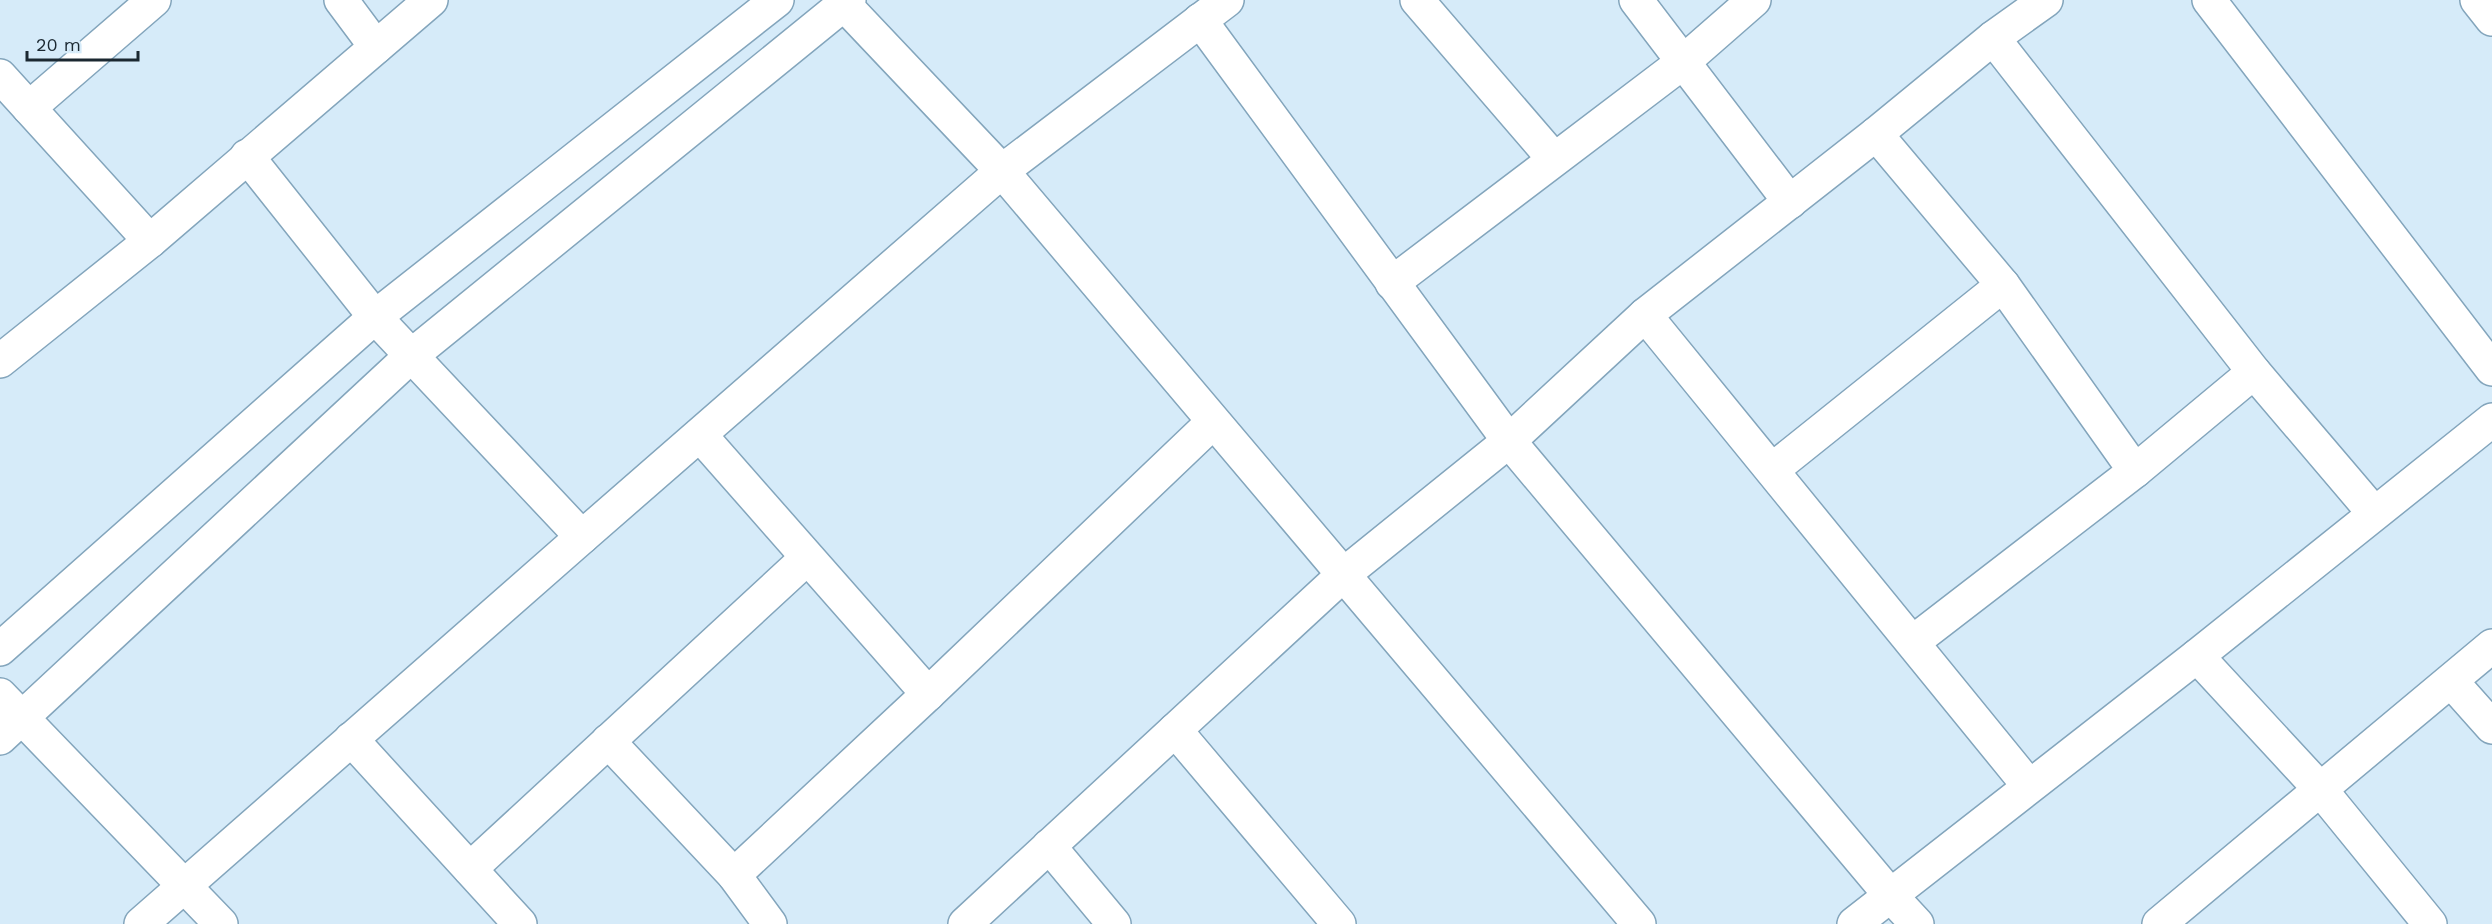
<svg xmlns="http://www.w3.org/2000/svg" width="2492" height="924" viewBox="0 0 2492 924" font-family="'Work Sans',sans-serif">
<style>
.lines{fill:none;stroke-linecap:round;stroke-linejoin:round}
.street-casing{stroke:#83a5bc;stroke-width:36}
.street{stroke:#fff;stroke-width:33}
</style>
<rect width="100%" height="100%" fill="#d6ebf9"/>
<g class="lines">
<g class="street-casing">
<g id="street">
<polyline points="341,0 376,47"/>
<polyline points="840,0 1002,171 1639,924"/>
<polyline points="1417,0 1554,159"/>
<polyline points="1636,0 1790,202"/>
<polyline points="2209,0 2492,369"/>
<polyline points="2477,0 2492,19"/>
<polyline points="1200,20 1509,441 1891,896 1917,924"/>
<polyline points="1993,38 2254,372 2374,513"/>
<polyline points="0,76 150,241"/>
<polyline points="29,108 154,0"/>
<polyline points="1876,134 2003,285 2135,471 1913,642"/>
<polyline points="247,156 375,317 582,537"/>
<polyline points="1392,283 1682,63 1754,0"/>
<polyline points="1645,315 2029,786"/>
<polyline points="0,361 150,241 431,0"/>
<polyline points="700,435 928,694"/>
<polyline points="1772,470 2003,285"/>
<polyline points="2135,471 2254,372"/>
<polyline points="0,649 375,317 777,0"/>
<polyline points="2197,656 2320,789 2430,924"/>
<polyline points="2451,681 2492,727"/>
<polyline points="0,695 221,924"/>
<polyline points="1175,730 1339,924"/>
<polyline points="0,738 411,356 849,0"/>
<polyline points="351,739 520,924"/>
<polyline points="608,741 734,875 770,924"/>
<polyline points="1049,846 1114,924"/>
<polyline points="470,869 807,558"/>
<polyline points="734,875 928,694 1213,422"/>
<polyline points="141,924 582,537 1002,171 1227,0"/>
<polyline points="965,924 1343,575 1509,441 1645,315 1876,134 1993,38 2046,0"/>
<polyline points="1854,924 2197,656 2492,420"/>
<polyline points="2159,924 2492,646"/>
</g>
</g>
<use href="#street" class="street"/>
</g>
<path d="M27 51v9h111v-9" fill="none" stroke="#1b2831" stroke-width="3"/>
<text x="36" y="51" font-size="18" fill="#1b2831" stroke="#d6ebf9" stroke-width="4.5" paint-order="stroke">20 m</text>
</svg>
